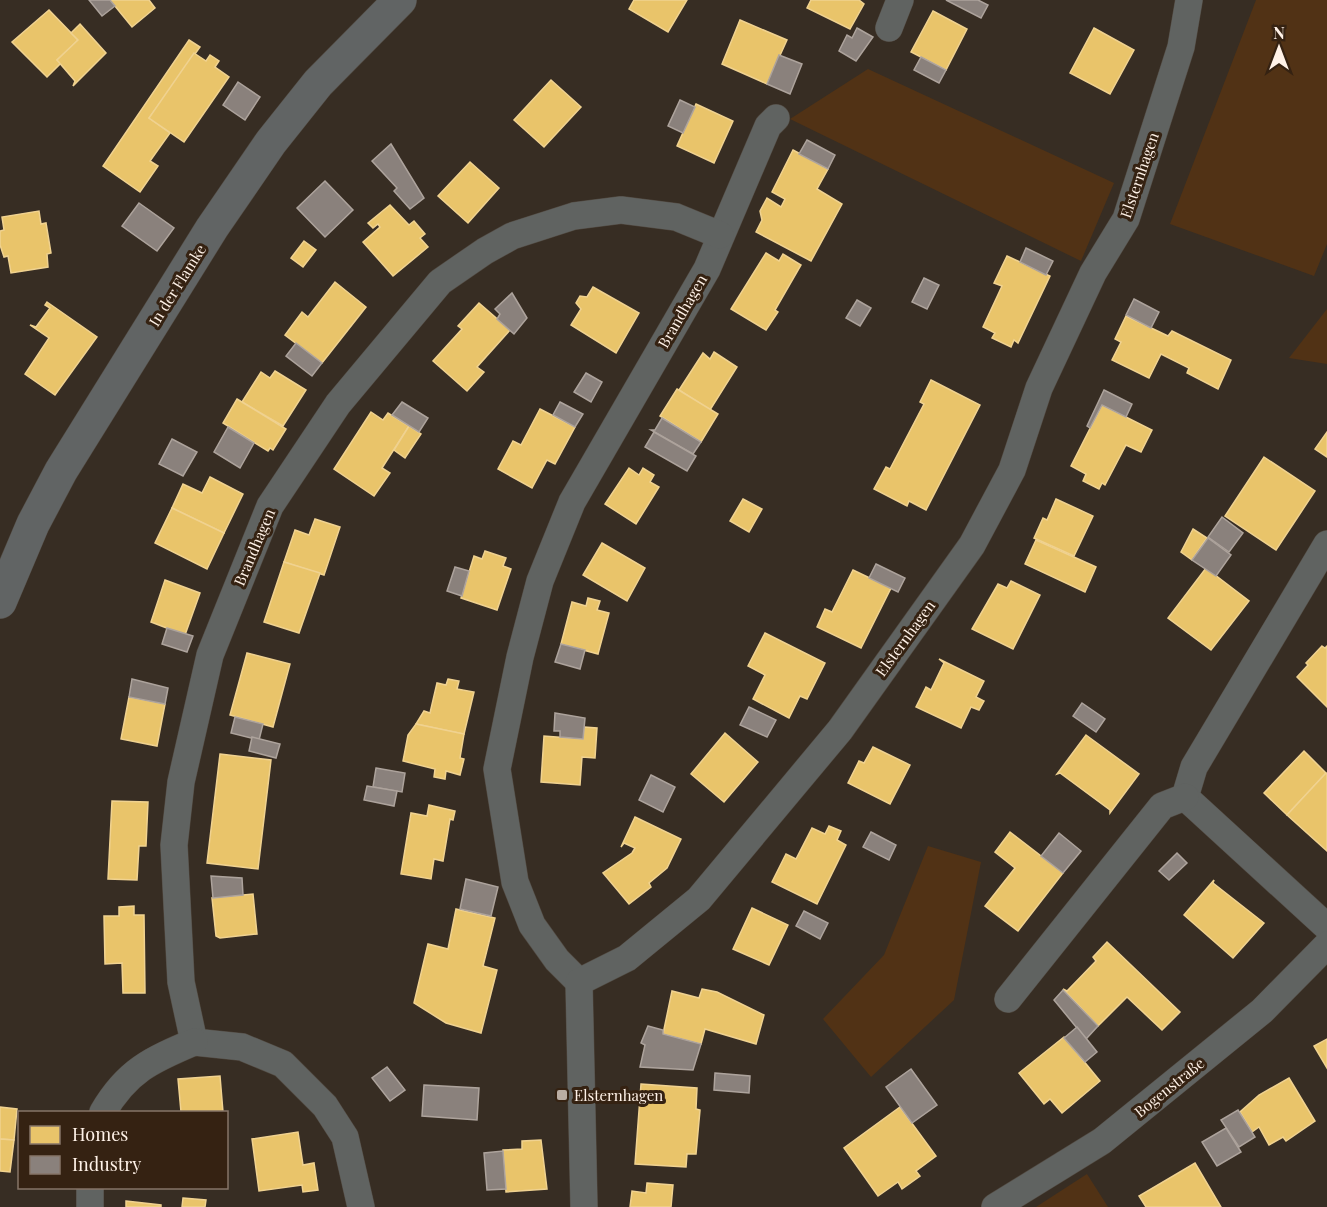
<svg xmlns="http://www.w3.org/2000/svg" width="1327" height="1207" viewBox="0 0 1327 1207" font-family="'Playfair Display',serif">
<style>
.green{fill:#513215}
.homes{fill:#e9c46a;stroke:#f0d290;stroke-width:1.5}
.industry{fill:#8a817c;stroke:#ada39c;stroke-width:1.5}
.lines{fill:none;stroke-linecap:round;stroke-linejoin:round}
.street-casing{stroke:#514940;stroke-width:28}
.secondary-casing{stroke:#514940;stroke-width:34}
.street{stroke:#606361;stroke-width:27}
.secondary{stroke:#616464;stroke-width:33}
.poi-dot{fill:#b9ada3;stroke:#352212;stroke-width:2}
.labels{text-anchor:middle;dominant-baseline:central;stroke-width:6;stroke-linejoin:round;paint-order:stroke}
.street-label{font-size:15px;fill:#fff2e8;stroke:#352212}
.poi-label{font-size:15px;fill:#fff2e8;stroke:#352212;text-anchor:start}
</style>
<rect width="100%" height="100%" fill="#372d23"/>
<g class="green">
<polygon points="1256,0 1327,0 1327,244 1314,276 1170,224"/>
<polygon points="868,69 1114,183 1081,261 790,119"/>
<polygon points="1327,309 1327,364 1289,358"/>
<polygon points="928,846 981,862 954,1000 871,1077 823,1019 884,955"/>
<polygon points="1087,1174 1108,1207 1036,1207"/>
</g>
<g class="homes">
<polygon points="110,0 149,0 155,8 132,27"/>
<polygon points="634,0 687,0 668,32 629,9"/>
<polygon points="811,0 859,0 864,4 850,29 807,8"/>
<polygon points="49,10 78,40 57,60 61,63 47,77 12,42"/>
<polygon points="933,11 967,29 946,70 911,52"/>
<polygon points="740,20 787,40 767,84 722,64"/>
<polygon points="80,24 106,53 73,86 75,81 57,60 78,40 71,33"/>
<polygon points="1094,28 1134,50 1110,94 1070,73"/>
<polygon points="189,40 200,47 149,118 170,133 150,161 158,166 140,192 103,166"/>
<polygon points="194,53 206,61 210,55 219,61 215,67 229,77 184,142 149,118"/>
<polygon points="551,80 581,107 544,147 514,120"/>
<polygon points="696,104 733,121 714,163 677,146"/>
<polygon points="793,150 828,169 817,189 842,204 811,261 756,232 762,220 760,211 767,198 781,207 785,199 772,192"/>
<polygon points="470,162 499,188 468,223 438,196"/>
<polygon points="390,205 409,225 414,221 425,234 420,238 428,247 393,276 363,242 380,227 378,224 373,228 368,223"/>
<polygon points="39,211 41,224 46,223 51,253 47,254 48,267 11,273 8,256 4,257 0,245 0,231 4,230 2,217"/>
<polygon points="304,241 316,250 303,267 291,258"/>
<polygon points="766,253 779,261 783,254 801,265 775,310 778,312 766,330 731,309"/>
<polygon points="1007,256 1050,276 1018,343 1014,340 1011,347 992,338 995,333 983,327 1002,286 994,283"/>
<polygon points="335,282 366,307 322,363 285,335 302,312 308,317"/>
<polygon points="593,287 639,313 616,353 571,325 581,309 576,303 580,296 587,297"/>
<polygon points="47,302 97,337 55,395 25,374 49,338 30,325 36,327 50,308 45,305"/>
<polygon points="479,303 510,330 477,367 484,372 467,391 433,361 462,329 458,326"/>
<polygon points="1126,316 1168,336 1172,331 1231,360 1218,389 1187,373 1189,368 1161,354 1149,378 1112,360 1121,342 1115,339"/>
<polygon points="714,352 737,367 710,410 679,390 703,353 710,359"/>
<polygon points="275,371 306,390 283,426 242,402 261,372 270,378"/>
<polygon points="931,380 980,405 926,510 909,501 907,506 874,489 886,467 890,469 924,404 920,402"/>
<polygon points="677,389 718,414 701,442 660,416"/>
<polygon points="237,399 286,429 273,450 270,448 268,451 223,423"/>
<polygon points="1102,405 1152,430 1141,452 1126,445 1105,485 1102,483 1099,489 1083,481 1086,474 1071,466"/>
<polygon points="540,409 575,427 555,464 547,460 532,488 498,469 513,441 521,445"/>
<polygon points="371,412 383,420 388,413 409,426 382,468 390,473 374,496 334,469"/>
<polygon points="409,426 421,434 405,458 394,450"/>
<polygon points="1327,432 1327,457 1315,449"/>
<polygon points="1264,457 1315,491 1276,550 1225,516"/>
<polygon points="629,468 639,475 643,468 654,475 650,482 659,487 636,524 605,504"/>
<polygon points="210,477 243,494 224,533 172,508 183,484 202,493"/>
<polygon points="743,499 762,509 749,532 730,521"/>
<polygon points="1056,499 1093,516 1074,556 1034,538 1043,518 1047,520"/>
<polygon points="172,508 224,533 207,569 155,543"/>
<polygon points="315,519 340,527 324,575 284,562 295,530 309,535"/>
<polygon points="1193,529 1207,538 1192,560 1181,552"/>
<polygon points="1036,540 1096,567 1085,592 1025,564"/>
<polygon points="602,543 645,568 627,601 583,575"/>
<polygon points="485,551 506,558 503,566 511,569 497,610 461,598 474,556 482,559"/>
<polygon points="284,562 320,573 299,633 264,622"/>
<polygon points="1206,568 1249,601 1211,650 1168,618"/>
<polygon points="853,570 891,588 861,648 817,627 825,609 832,612"/>
<polygon points="165,580 200,593 185,635 151,622"/>
<polygon points="1011,581 1040,595 1013,649 972,629 998,584 1007,588"/>
<polygon points="588,598 600,601 597,610 609,613 598,654 561,644 572,602 586,606"/>
<polygon points="765,633 825,663 807,699 800,696 789,718 753,699 765,675 748,666"/>
<polygon points="1322,646 1325,648 1327,646 1327,707 1297,677 1308,665 1306,663"/>
<polygon points="247,653 290,664 273,727 230,715"/>
<polygon points="939,659 984,681 976,697 984,701 979,710 971,707 961,728 916,707 926,687 931,690 944,663"/>
<polygon points="448,679 459,681 457,689 474,692 464,734 416,724 424,711 430,713 437,683 446,685"/>
<polygon points="129,697 165,704 157,746 121,739"/>
<polygon points="416,724 464,734 460,758 464,759 460,775 446,771 445,779 434,777 435,769 403,761 408,735"/>
<polygon points="584,727 597,728 595,758 582,757 580,785 541,782 544,736 583,739"/>
<polygon points="725,733 758,762 724,802 691,774"/>
<polygon points="1086,735 1139,774 1110,813 1110,810 1060,773 1057,774"/>
<polygon points="873,747 910,765 890,804 848,783 859,761 864,763"/>
<polygon points="1304,751 1326,773 1287,815 1264,793"/>
<polygon points="220,754 271,760 258,869 207,863"/>
<polygon points="1326,773 1327,774 1327,851 1287,815"/>
<polygon points="112,801 148,802 146,846 139,846 137,880 108,879"/>
<polygon points="429,805 455,811 453,820 450,819 443,861 434,859 431,879 401,874 411,813 427,816"/>
<polygon points="635,817 681,839 667,868 649,883 651,887 629,904 603,873 632,853 635,848 624,843 621,847"/>
<polygon points="829,826 841,831 837,840 846,845 817,904 772,882 786,854 796,859 812,828 825,834"/>
<polygon points="1010,832 1063,873 1018,931 985,906 1015,868 995,852"/>
<polygon points="1214,880 1213,883 1264,923 1233,958 1184,915"/>
<polygon points="253,894 257,934 220,938 216,936 212,898"/>
<polygon points="134,906 134,915 144,915 145,993 123,993 122,963 105,964 104,916 119,916 119,907"/>
<polygon points="752,908 788,925 769,965 733,949"/>
<polygon points="456,909 495,918 483,966 497,970 481,1033 446,1023 414,1003 428,944 448,949"/>
<polygon points="1107,942 1180,1012 1162,1030 1127,997 1098,1026 1063,989 1067,991 1096,961 1093,957"/>
<polygon points="702,989 717,992 764,1015 756,1044 705,1029 701,1044 663,1034 672,991 699,998"/>
<polygon points="1064,1037 1100,1081 1062,1113 1050,1099 1044,1104 1019,1073"/>
<polygon points="1327,1039 1327,1068 1314,1046"/>
<polygon points="220,1076 223,1112 171,1112 181,1112 178,1079"/>
<polygon points="1289,1078 1315,1121 1286,1141 1283,1137 1269,1145 1259,1127 1252,1132 1240,1112 1259,1095"/>
<polygon points="641,1084 697,1088 696,1109 700,1110 696,1154 687,1154 686,1167 635,1164"/>
<polygon points="0,1107 17,1109 14,1140 0,1139"/>
<polygon points="900,1107 936,1156 916,1171 920,1176 902,1189 898,1182 878,1196 844,1148"/>
<polygon points="298,1132 303,1165 314,1163 318,1190 303,1192 302,1185 259,1191 252,1139"/>
<polygon points="0,1139 14,1140 10,1172 0,1171"/>
<polygon points="541,1140 547,1189 506,1192 503,1150 522,1149 522,1141"/>
<polygon points="1195,1163 1221,1207 1146,1207 1139,1196"/>
<polygon points="647,1183 673,1185 671,1207 630,1207 632,1191 646,1193"/>
<polygon points="183,1198 206,1200 205,1207 182,1207"/>
<polygon points="126,1201 161,1205 161,1207 126,1207"/>
</g>
<g class="industry">
<polygon points="89,0 110,0 115,6 102,16"/>
<polygon points="946,0 978,0 988,5 981,18"/>
<polygon points="857,28 873,37 856,61 839,51 847,35 852,38"/>
<polygon points="779,55 802,64 790,94 767,84"/>
<polygon points="921,57 946,70 939,83 914,70"/>
<polygon points="238,82 260,97 245,120 223,105"/>
<polygon points="680,100 695,107 683,133 668,126"/>
<polygon points="807,140 835,155 828,169 799,154"/>
<polygon points="391,144 424,198 410,209 394,191 397,188 372,161"/>
<polygon points="325,181 353,210 325,237 297,208"/>
<polygon points="139,203 174,228 157,251 122,226"/>
<polygon points="1026,248 1053,261 1046,275 1020,262"/>
<polygon points="924,278 939,285 927,309 912,302"/>
<polygon points="512,293 527,318 514,334 497,319 500,314 495,309"/>
<polygon points="1134,299 1159,312 1151,328 1126,315"/>
<polygon points="857,300 871,308 860,326 846,318"/>
<polygon points="296,343 322,363 312,376 286,356"/>
<polygon points="586,373 602,382 591,402 574,392"/>
<polygon points="1104,390 1132,404 1126,417 1102,405 1090,428 1087,426"/>
<polygon points="402,402 428,418 419,432 392,415"/>
<polygon points="560,402 583,414 575,427 553,415"/>
<polygon points="662,418 701,442 693,454 651,430 655,430"/>
<polygon points="228,427 254,443 240,468 214,452"/>
<polygon points="654,432 696,456 687,471 645,447"/>
<polygon points="172,439 197,452 183,476 159,464"/>
<polygon points="1222,517 1243,533 1229,552 1208,537"/>
<polygon points="1208,538 1231,555 1216,576 1192,560"/>
<polygon points="876,564 905,578 898,592 869,578"/>
<polygon points="455,567 469,571 462,596 447,591"/>
<polygon points="167,628 193,636 187,652 162,644"/>
<polygon points="561,644 585,650 580,669 555,662"/>
<polygon points="132,679 168,688 165,704 129,697"/>
<polygon points="1082,703 1105,719 1096,732 1073,716"/>
<polygon points="749,707 776,720 767,737 740,725"/>
<polygon points="555,713 585,718 583,739 560,737 560,731 554,731"/>
<polygon points="235,717 263,724 259,740 231,733"/>
<polygon points="252,737 280,744 276,758 249,751"/>
<polygon points="376,768 405,773 402,792 373,787"/>
<polygon points="651,775 675,787 663,812 639,800"/>
<polygon points="367,786 397,791 394,806 364,800"/>
<polygon points="871,832 896,845 889,860 863,847"/>
<polygon points="1059,833 1081,851 1063,873 1041,856"/>
<polygon points="1177,853 1187,863 1169,880 1159,871"/>
<polygon points="211,876 242,878 243,895 213,898"/>
<polygon points="466,879 498,887 491,916 460,909"/>
<polygon points="804,911 828,923 820,939 796,926"/>
<polygon points="1063,990 1098,1026 1086,1039 1054,1000"/>
<polygon points="648,1026 663,1030 663,1034 701,1044 693,1070 640,1067 645,1045 641,1043"/>
<polygon points="1077,1027 1097,1052 1085,1062 1064,1038"/>
<polygon points="387,1067 405,1090 390,1101 372,1078"/>
<polygon points="911,1069 937,1105 912,1123 886,1087"/>
<polygon points="715,1073 750,1076 749,1093 714,1090"/>
<polygon points="424,1085 479,1088 477,1120 422,1116"/>
<polygon points="1238,1110 1255,1137 1239,1147 1221,1120"/>
<polygon points="1226,1128 1241,1152 1217,1166 1202,1142"/>
<polygon points="503,1151 506,1189 487,1190 484,1153"/>
</g>
<g class="lines">
<g class="street-casing">
<g id="street">
<polyline points="889,28 900,0"/>
<polyline points="1185,797 1194,767 1327,544"/>
<polyline points="1185,797 1327,927"/>
<polyline points="579,982 557,960 532,925 515,882 497,769 520,657 540,581 572,502 707,269 768,126 776,118"/>
<polyline points="1008,999 1162,806 1185,797"/>
<polyline points="194,1042 181,982 174,845 181,782 210,655 270,506 338,404 440,282 485,251 512,236 574,216 621,210 676,217 720,235"/>
<polyline points="194,1042 242,1047 283,1064 325,1106 345,1137 361,1207"/>
<path d="M103 1112C127 1071 151 1060 194 1042"/>
<polyline points="90,1188 90,1207"/>
<polyline points="584,1207 579,982 627,958 699,899 840,730 972,545 1012,470 1039,388 1093,273 1126,219 1181,47 1189,0"/>
<polyline points="995,1207 1102,1141 1262,1011 1327,945"/>
</g>
</g>
<g class="secondary-casing">
<polyline id="secondary" points="0,602 33,524 61,471 212,228 271,142 318,83 400,0"/>
</g>
<use href="#street" class="street"/>
<use href="#secondary" class="secondary"/>
</g>
<rect class="poi-dot" x="556" y="1089" width="12" height="12" rx="3"/>
<g class="labels">
<g class="street-label">
<text transform="translate(1139 175) rotate(-71)">Elsternhagen</text>
<text transform="translate(177 285) rotate(-58)">In der Flamke</text>
<text transform="translate(682 311) rotate(-60)">Brandhagen</text>
<text transform="translate(254 547) rotate(-67)">Brandhagen</text>
<text transform="translate(905 638) rotate(-54)">Elsternhagen</text>
<text transform="translate(1169 1087) rotate(-39)">Bogenstraße</text>
</g>
<g class="poi-label">
<text x="574" y="1095">Elsternhagen</text>
</g>
</g>
<rect x="18" y="1111" width="210" height="78" fill="#352212" stroke="#867568" stroke-width="1.5"/>
<rect x="30" y="1126" width="30" height="18" fill="#e9c46a" stroke="#867568" stroke-width="1.5"/>
<text x="72" y="1141" font-size="18" fill="#fff2e8">Homes</text>
<rect x="30" y="1156" width="30" height="18" fill="#8a817c" stroke="#867568" stroke-width="1.5"/>
<text x="72" y="1171" font-size="18" fill="#fff2e8">Industry</text>
<g transform="translate(1279 48)" stroke="#352212" stroke-width="4.5" paint-order="stroke">
<path d="M0-4.5L10 22L0 15L-10 22Z" fill="#fff2e8"/>
<text y="-9" font-size="16" font-weight="bold" text-anchor="middle" fill="#fff2e8">N</text>
</g>
</svg>
